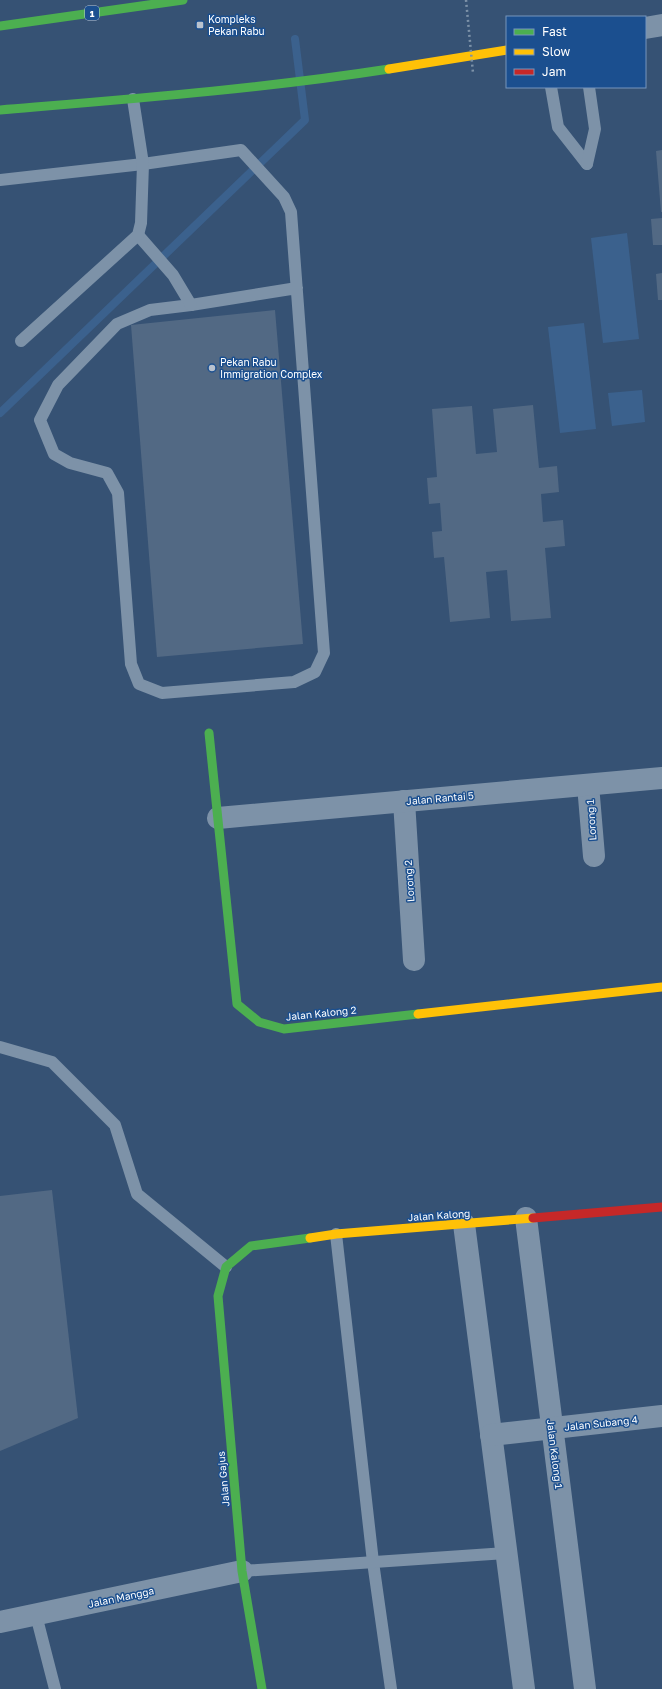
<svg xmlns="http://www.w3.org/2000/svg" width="662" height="1689" viewBox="0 0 662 1689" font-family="'Golos Text',sans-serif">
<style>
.water{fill:#3b618d}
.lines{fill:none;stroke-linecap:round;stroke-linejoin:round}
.stream{stroke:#3b618d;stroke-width:8}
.building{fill:#526984}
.lane{stroke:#7d92a8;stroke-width:12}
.street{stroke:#7d92a8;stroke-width:22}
.fast{stroke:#4caf50;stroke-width:9}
.slow{stroke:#ffc107;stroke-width:9}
.jam{stroke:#c62828;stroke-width:9}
.path-bridge{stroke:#7d92a8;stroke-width:2.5;stroke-dasharray:2 3;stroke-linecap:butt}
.poi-dot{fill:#b9c2ce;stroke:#1b4f8f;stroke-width:1.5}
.labels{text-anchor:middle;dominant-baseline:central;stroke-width:3;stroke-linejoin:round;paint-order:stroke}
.shield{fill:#1b4f8f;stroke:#bbcadd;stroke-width:1}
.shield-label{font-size:9px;font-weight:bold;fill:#fff}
.poi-label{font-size:10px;fill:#fff;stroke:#1b4f8f;text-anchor:start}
.street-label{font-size:10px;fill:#fff;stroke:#1b4f8f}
</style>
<rect width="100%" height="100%" fill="#365274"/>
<g class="water">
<polygon points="627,233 639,339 603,343 591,238"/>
<polygon points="584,323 596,429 560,433 548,327"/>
<polygon points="642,390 645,422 612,426 608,393"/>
</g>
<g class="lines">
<polyline class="stream" points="0,413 305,120 295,39"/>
</g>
<g class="building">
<polygon points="662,150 662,212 661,212 656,151"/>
<polygon points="662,218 662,245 653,245 651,219"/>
<polygon points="662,273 662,300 658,300 656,274"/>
<polygon points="275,310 303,644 157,657 131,325"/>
<polygon points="533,405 539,468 557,466 559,492 541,494 543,522 563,520 565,546 545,548 551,618 511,621 507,570 486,572 490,618 450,622 444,557 434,558 432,532 442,531 440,503 429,504 427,478 437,477 432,409 472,406 476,454 497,452 493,409"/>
<polygon points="52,1190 78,1418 0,1451 0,1196"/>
</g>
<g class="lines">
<g class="lane">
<polyline points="551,87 558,127 587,164"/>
<polyline points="587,164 595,129 589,87"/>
<polyline points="0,180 143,164 241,150 284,197 291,212 324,653 315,672 294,682 162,693 139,684 131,664 118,493 107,473 70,463 54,454 40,420 58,385 117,324 150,310 191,305 297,288"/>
<polyline points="138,235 173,275 191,305"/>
<polyline points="21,341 138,235 141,223 143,164 133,99"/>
<polyline points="0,1047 52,1062 115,1125 137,1194 226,1267"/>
<polyline points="336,1234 373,1562 391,1689"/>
<polyline points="242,1571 506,1553"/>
<polyline points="36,1615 55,1689"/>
</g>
<g class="street">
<polyline points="645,28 662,25"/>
<polyline points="588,785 594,856"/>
<polyline points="404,801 414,960"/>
<polyline points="218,818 662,778"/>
<polyline points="526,1218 585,1689"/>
<polyline points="464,1224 524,1689"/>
<polyline points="491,1435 662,1416"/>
<polyline points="0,1622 242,1571"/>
</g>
<g class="fast">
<polyline points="0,26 183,0"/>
<path d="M0 110C130 99 260 89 389 69"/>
<polyline points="209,733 237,1004 259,1022 284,1029 418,1014"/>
<polyline points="262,1689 242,1571 218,1296 226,1267 251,1246 310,1238"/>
</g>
<g class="slow">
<polyline points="389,69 507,50"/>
<polyline points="418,1014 662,987"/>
<polyline points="310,1238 336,1234 533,1218"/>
</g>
<polyline class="jam" points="533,1218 662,1207"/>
<polyline class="path-bridge" points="466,0 473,73"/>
</g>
<g class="poi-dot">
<rect x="196" y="21" width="8" height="8" rx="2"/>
<circle cx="212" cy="368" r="4"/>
</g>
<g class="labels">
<rect class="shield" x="85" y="6" width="14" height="14" rx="3"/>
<g class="shield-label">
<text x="92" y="13">1</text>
</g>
<g class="poi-label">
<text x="208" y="19">Kompleks<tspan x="208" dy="12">Pekan Rabu</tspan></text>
<text x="220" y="362">Pekan Rabu<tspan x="220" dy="12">Immigration Complex</tspan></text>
</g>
<g class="street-label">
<text transform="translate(440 798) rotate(-5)">Jalan Rantai 5</text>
<text transform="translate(591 820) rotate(-94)">Lorong 1</text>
<text transform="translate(409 881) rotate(-94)">Lorong 2</text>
<text transform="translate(321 1013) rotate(-6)">Jalan Kalong 2</text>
<text transform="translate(439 1215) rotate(-4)">Jalan Kalong</text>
<text transform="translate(601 1423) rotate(-6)">Jalan Subang 4</text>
<text transform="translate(555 1454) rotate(83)">Jalan Kalong 1</text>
<text transform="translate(223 1479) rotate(-95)">Jalan Gajus</text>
<text transform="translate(121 1597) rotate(-12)">Jalan Mangga</text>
</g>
</g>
<rect x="506" y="16" width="140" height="72" fill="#1b4f8f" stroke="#7695bc"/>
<rect x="514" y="29" width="20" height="6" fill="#4caf50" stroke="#7695bc"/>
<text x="542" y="36" font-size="12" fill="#ffffff">Fast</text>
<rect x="514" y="49" width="20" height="6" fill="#ffc107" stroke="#7695bc"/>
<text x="542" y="56" font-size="12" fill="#ffffff">Slow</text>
<rect x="514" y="69" width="20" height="6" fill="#c62828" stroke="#7695bc"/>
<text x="542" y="76" font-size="12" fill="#ffffff">Jam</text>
</svg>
